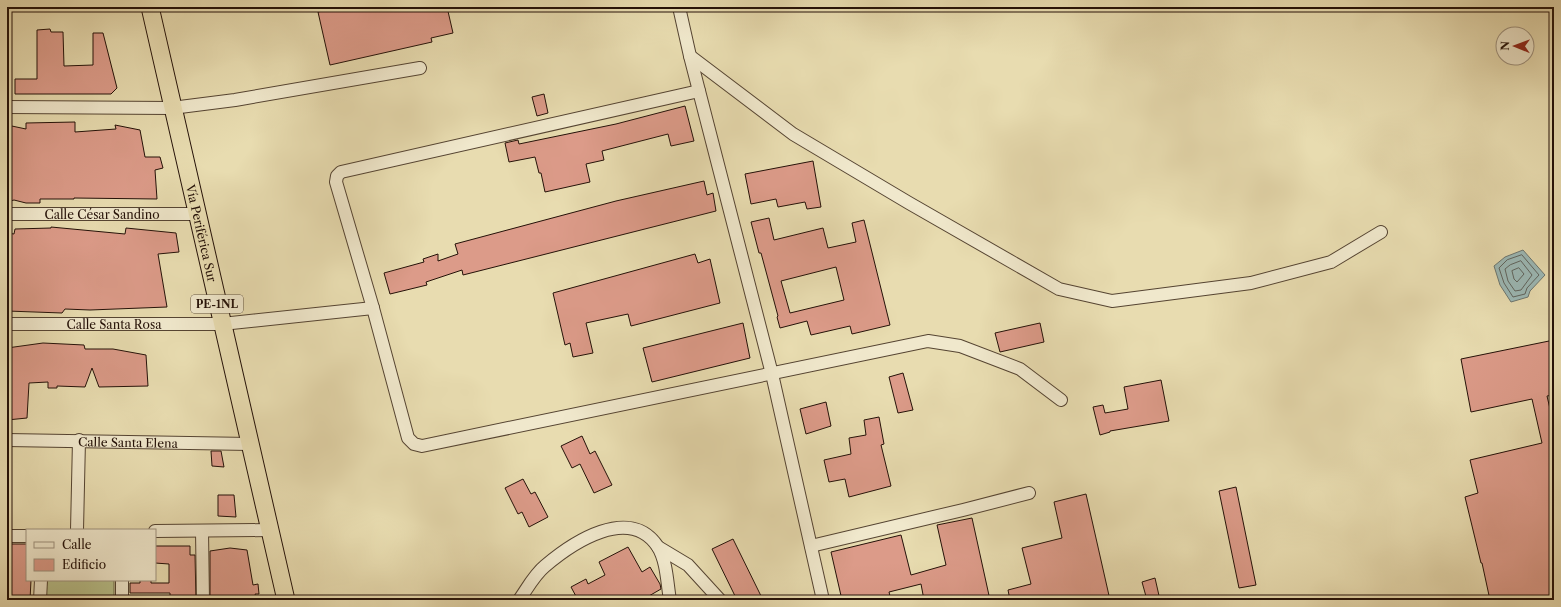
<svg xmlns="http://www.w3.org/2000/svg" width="1561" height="607" viewBox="0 0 1561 607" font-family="'Libre Caslon Text',serif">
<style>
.green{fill:#b8c08a;stroke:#6e6849}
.water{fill:#9cb9b6;stroke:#6c7670}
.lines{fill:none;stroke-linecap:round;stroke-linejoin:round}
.shore{stroke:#60655f;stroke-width:1}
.building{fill:#dc9b89;stroke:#241108;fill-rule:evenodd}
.minor-casing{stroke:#554432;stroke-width:14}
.highway-casing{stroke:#241108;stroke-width:19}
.minor{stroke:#f0e8cc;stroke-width:12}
.highway{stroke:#e8dcb0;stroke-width:17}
.labels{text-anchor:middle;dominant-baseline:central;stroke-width:4;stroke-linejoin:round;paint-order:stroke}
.shield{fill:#f0e8cc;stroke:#615243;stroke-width:1}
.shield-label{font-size:11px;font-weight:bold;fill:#241108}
.street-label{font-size:12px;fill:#241108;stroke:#f0e8cc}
</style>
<rect width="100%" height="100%" fill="#e8dcb0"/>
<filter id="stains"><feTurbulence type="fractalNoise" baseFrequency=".005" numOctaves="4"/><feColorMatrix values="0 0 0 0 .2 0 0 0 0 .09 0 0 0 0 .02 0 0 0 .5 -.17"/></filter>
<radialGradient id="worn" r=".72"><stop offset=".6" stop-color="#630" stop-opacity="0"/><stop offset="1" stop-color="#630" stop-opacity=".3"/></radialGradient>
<rect class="green" x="45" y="580" width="69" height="20"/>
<polygon class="water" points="1523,250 1545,275 1530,291 1528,297 1511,302 1500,285 1494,266 1505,257"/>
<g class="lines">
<g class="shore">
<polygon points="1522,255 1539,275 1527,288 1525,294 1513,297 1504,283 1499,268 1507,260"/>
<polygon points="1521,261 1532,275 1521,290 1515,291 1508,281 1505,269 1510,265"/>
<polygon points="1519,268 1524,274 1517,282 1514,279 1512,271"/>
</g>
</g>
<g class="building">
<polygon points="340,7 447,7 453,33 431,38 432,42 330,65 318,12"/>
<polygon points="50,29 51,32 63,32 64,66 93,65 93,33 103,33 117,88 111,94 15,94 15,79 37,79 37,30"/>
<polygon points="544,94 548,113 537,116 532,97"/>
<polygon points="685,106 694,141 671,146 668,134 602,151 604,160 586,164 590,182 545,192 541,173 539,173 535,157 509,162 505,143 518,140 519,144 616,124"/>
<polygon points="75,122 75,132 116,129 115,125 140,130 145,157 160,157 163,168 155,170 157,199 74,198 74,199 40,199 40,203 26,203 14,200 7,202 7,125 26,129 26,123"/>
<polygon points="813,161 821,207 807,209 805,202 778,207 776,199 751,204 745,174"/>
<polygon points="704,181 707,195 713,193 716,211 463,275 462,270 426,282 427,285 390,294 384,273 424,262 423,259 438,254 438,261 458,254 455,244 616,201"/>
<path d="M769 218 774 240 823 228 828 248 856 242 852 223 864 220 890 325 852 334 850 326 811 335 807 321 780 328 777 317 778 316 761 253H759L751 222ZM836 267 844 300 790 313 781 281Z"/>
<polygon points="51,227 125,234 126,228 176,233 179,252 158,254 167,307 90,310 65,309 62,313 7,311 7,233 14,234 15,229 51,228"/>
<polygon points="695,254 698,263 710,259 720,303 631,326 628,314 586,323 593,353 573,357 570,343 565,345 553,293"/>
<polygon points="743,323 750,358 652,382 643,348"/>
<polygon points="1040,323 1044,342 1000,352 995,333"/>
<polygon points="1554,340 1554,395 1547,396 1554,426 1554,434 1552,435 1554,444 1554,600 1490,600 1482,563 1481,563 1465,497 1478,493 1470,460 1542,443 1532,399 1471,412 1461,359"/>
<polygon points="43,343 84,345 85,349 113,349 146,355 148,386 99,387 92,368 85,387 57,386 57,388 48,388 48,382 29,383 27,418 7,420 7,348"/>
<polygon points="903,373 913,410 898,413 889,377"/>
<polygon points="1161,380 1169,421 1110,431 1110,432 1100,435 1093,407 1103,405 1105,413 1128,409 1124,387"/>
<polygon points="826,402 831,426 806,434 800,409"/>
<polygon points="879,417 884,444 881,445 891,486 849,497 845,479 829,482 824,460 851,454 849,438 866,435 864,420"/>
<polygon points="582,436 590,454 595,451 612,485 594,493 580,464 572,468 561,446"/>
<polygon points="211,451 221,451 224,467 212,466"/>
<polygon points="523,479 531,494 535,492 548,517 529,527 522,512 518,514 505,488"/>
<polygon points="1236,487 1256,585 1239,588 1219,491"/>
<polygon points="1086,494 1110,600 1010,600 1008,590 1031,584 1022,548 1062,538 1054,502"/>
<polygon points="218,495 234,495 236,517 218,516"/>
<polygon points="972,518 990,600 924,600 921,584 889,592 891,600 842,600 831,552 901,535 911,575 946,565 937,525"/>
<polygon points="733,539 763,600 737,600 712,549"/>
<polygon points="7,544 27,544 27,580 31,580 30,600 7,600"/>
<polygon points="155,546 190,546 190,555 195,555 196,600 170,600 170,593 130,593 130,583 140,583 140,580 151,580 151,583 169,583 169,564 155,563"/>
<polygon points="628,547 642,572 650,567 660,584 661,589 642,600 578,600 571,587 586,579 588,584 605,575 599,562"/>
<polygon points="230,548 247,550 253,585 258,584 259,594 255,594 257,600 210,600 210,551"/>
<polygon points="1155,578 1160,600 1147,600 1142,582"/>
</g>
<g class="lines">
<g class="minor-casing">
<g id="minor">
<polyline points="679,7 690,56 772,374 823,600"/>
<polyline points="690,56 793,134 909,203 1059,289 1112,301 1251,283 1331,262 1381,232"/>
<polyline points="699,91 341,172 337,176 336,182 373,308 408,438 414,444 422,446 928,341 960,346 1020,369 1061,400"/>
<polyline points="7,107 172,108 235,100 420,68"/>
<path id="s1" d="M7 214H197"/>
<path id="s2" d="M7 324H222L373 308"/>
<path id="s3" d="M7 440 250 444"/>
<polyline points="77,530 79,440"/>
<polyline points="155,531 269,530"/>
<polyline points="202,531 203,600"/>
<polyline points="7,536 27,536"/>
<polyline points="811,546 963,510 1029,493"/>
<polyline points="658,547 688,565 720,600"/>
<polyline points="40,600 41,580"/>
<polyline points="122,600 122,580"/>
<path d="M519 600C527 589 534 575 545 566 572 543 630 504 658 547 667 562 667 583 670 600"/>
</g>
</g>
<g class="highway-casing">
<g id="highway">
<path id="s4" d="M150 7 286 600"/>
</g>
</g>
<use href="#minor" class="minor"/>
<use href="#highway" class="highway"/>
</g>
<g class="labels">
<rect class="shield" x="191" y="295" width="52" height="18" rx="3"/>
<g class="shield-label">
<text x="217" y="304">PE-1NL</text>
</g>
<g class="street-label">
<text stroke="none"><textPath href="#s1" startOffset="95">Calle César Sandino</textPath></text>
<text stroke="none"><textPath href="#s4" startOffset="232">Vía Periférica Sur</textPath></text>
<text stroke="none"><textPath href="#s2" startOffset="107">Calle Santa Rosa</textPath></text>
<text stroke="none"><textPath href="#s3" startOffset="121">Calle Santa Elena</textPath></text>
</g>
</g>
<rect width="1561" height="607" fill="none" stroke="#e8dcb0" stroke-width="24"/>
<rect x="8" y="8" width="1545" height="591" fill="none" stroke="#241108" stroke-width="2"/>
<rect x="12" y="12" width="1537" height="583" fill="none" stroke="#241108"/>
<rect x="26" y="529" width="130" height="52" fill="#f0e8cc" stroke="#9e927e"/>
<rect x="34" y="542" width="20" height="6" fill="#f0e8cc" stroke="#9e927e"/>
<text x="62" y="549" font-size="12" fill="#241108">Calle</text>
<rect x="34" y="559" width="20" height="12" fill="#dc9b89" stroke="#9e927e"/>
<text x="62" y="569" font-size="12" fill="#241108">Edificio</text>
<g transform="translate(1515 46) rotate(271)"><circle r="19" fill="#f0e8cc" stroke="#9e927e"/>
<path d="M0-3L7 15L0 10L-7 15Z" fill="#8f2418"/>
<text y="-6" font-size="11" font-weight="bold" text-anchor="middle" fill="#241108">N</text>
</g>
<rect width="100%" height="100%" filter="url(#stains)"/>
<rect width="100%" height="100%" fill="url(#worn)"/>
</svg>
